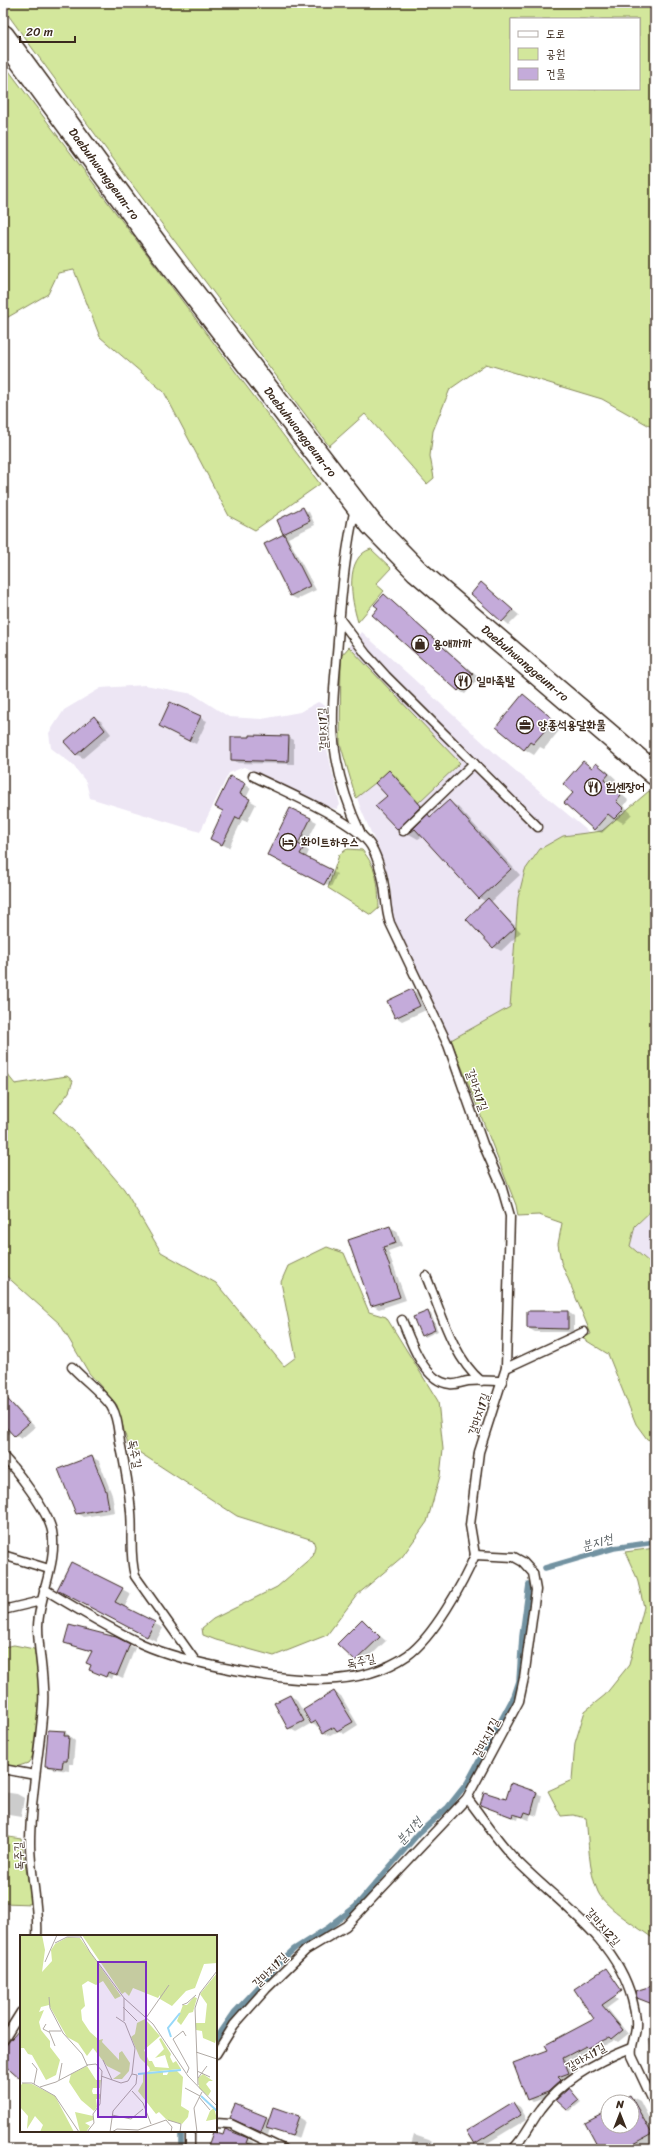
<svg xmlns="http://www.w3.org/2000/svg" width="658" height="2152" viewBox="0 0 658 2152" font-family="Sriracha,'Poor Story',sans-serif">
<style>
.built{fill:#ede6f4}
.green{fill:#d3e79c;stroke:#87885d;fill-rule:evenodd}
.shadow{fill:#0003}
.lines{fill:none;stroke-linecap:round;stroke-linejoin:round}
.stream{stroke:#7292a1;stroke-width:5.5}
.building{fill:#c4abda;stroke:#3b2a1e}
.lane-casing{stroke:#3b2a1e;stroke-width:11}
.secondary-casing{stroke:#3b2a1e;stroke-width:25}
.lane{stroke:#fff;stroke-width:8}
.secondary{stroke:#fff;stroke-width:22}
.labels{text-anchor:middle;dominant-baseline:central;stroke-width:3;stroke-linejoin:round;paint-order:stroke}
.street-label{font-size:12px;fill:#3b2a1e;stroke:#fff}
.poi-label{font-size:12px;font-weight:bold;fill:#3b2a1e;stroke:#fff;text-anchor:start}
.water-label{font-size:13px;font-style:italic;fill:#575e60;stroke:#fff}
.inset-river{fill:none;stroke:#97d8f9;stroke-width:2}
.inset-road{fill:none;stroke:#b1aaa5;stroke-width:1}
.view{fill:#7b2cbf;fill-opacity:0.15;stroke:#7b2cbf;stroke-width:2}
.inset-edge{fill:none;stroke:#3b2a1e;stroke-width:2}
</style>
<rect width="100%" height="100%" fill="#fff"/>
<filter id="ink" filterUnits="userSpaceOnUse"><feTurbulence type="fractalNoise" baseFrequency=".025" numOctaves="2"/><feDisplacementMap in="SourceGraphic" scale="8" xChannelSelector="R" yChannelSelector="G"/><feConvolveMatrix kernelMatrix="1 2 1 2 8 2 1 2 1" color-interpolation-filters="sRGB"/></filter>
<g filter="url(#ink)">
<g class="built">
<polygon points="362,632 498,756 590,833 563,836 540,849 525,870 518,898 510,1007 451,1040 392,916 390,881 382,858 360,807 340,743 341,656"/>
<polygon points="145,685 193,694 229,717 262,719 300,712 318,702 329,708 326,745 340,805 337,809 326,807 244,767 229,773 200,832 90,798 86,782 72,764 51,748 49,733 64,710 101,688"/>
<polygon points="655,1207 655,1267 630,1246 635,1226"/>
</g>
<g class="green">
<path d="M3 3H655V429L602 399 486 364 450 389 433 431 430 456 434 478 427 484 365 414 329 446 125 175 3 8ZM511 19H639V89H511Z"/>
<polygon points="3,63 320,484 255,530 229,516 164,392 100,337 74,270 58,273 48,294 3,320"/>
<path d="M371 549 391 568 376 584 384 591 358 622C351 600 344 557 371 549Z"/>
<polygon points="349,647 460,763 418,803 375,783 356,798 340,743 341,656"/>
<polygon points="649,791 655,796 655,1207 635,1226 630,1246 655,1267 655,1442 647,1439 636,1424 608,1354 582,1338 591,1334 561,1262 558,1244 562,1223 539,1215 518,1216 516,1205 451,1040 510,1007 518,898 525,870 540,849 563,836 602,831"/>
<path d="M347 849 362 850C378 869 378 884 379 908L371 915 328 888 339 855Z"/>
<polygon points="3,1069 15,1084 67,1076 73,1081 69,1092 54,1112 77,1134 124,1189 161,1252 216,1283 284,1366 296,1357 281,1282 288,1266 327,1247 344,1253 369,1312 386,1317 438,1401 443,1449 440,1476 427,1522 402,1557 357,1595 327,1635 274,1656 216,1640 203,1635 202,1628 213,1619 277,1587 313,1556 315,1546 313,1540 237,1516 128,1445 117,1405 89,1373 60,1324 3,1273"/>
<path d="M655 1548V1940C640 1928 606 1909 598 1892 588 1870 589 1841 586 1818L573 1815 561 1816 548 1791 572 1780 575 1743 585 1711 605 1695 629 1665 644 1607 637 1578 625 1552Z"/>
<path d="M14 1645 34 1649C40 1675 46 1743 28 1763L16 1767 3 1764V1647Z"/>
<polygon points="3,1836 21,1839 32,1904 3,1903"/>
</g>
<g class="shadow">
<polygon points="303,509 309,512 315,525 288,538 316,590 297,599 290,596 265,545 286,534 284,533"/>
<polygon points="481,583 519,615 509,625 472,594"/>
<polygon points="385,595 479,678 465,694 458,690 380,608"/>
<polygon points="523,696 563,726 544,749 540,747 534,755 524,749"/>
<polygon points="171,703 207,721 196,744 160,726"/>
<polygon points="94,718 101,721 111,734 83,758 76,754"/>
<polygon points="288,737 294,740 294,764 238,763 232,760"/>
<polygon points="583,762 593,768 596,764 605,769 616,779 611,785 628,800 624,806 632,814 623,823 616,819 602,833 594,829 574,793"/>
<polygon points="390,772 395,775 426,810 404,833 398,829 388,796"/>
<polygon points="231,777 251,788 246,798 256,804 247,822 242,820 229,848 218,842"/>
<polygon points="449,802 458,807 520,875 491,902 521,932 501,951 494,947 468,919 486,902 480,898 423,836 418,839 409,834 428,816 431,817"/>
<polygon points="311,819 317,822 304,848 309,851 306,858 337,874 331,887 275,858"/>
<polygon points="412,990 419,994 426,1010 402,1021 396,1017"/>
<polygon points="390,1227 397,1231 402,1246 388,1251 406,1300 379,1309 372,1305 349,1241"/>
<polygon points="428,1312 431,1314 438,1331 425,1337 422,1335"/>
<polygon points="568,1312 574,1316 574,1332 535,1332 528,1328"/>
<polygon points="8,1401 14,1405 35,1427 21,1439 11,1432 7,1435 3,1433 3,1405"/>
<polygon points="92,1457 99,1461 112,1495 115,1512 83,1517 77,1513"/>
<polygon points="122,1589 131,1594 124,1608 163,1628 156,1641 66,1595"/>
<polygon points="362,1620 386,1641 362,1664 339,1644"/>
<polygon points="116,1638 135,1648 123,1678 114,1674 112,1679 96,1672 92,1652 65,1643"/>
<polygon points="334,1692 341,1696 358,1725 344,1734 339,1731 330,1736 324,1733 320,1726 318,1727 312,1724 304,1710"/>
<polygon points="290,1696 296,1699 310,1724 296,1732 289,1728"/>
<polygon points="65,1732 75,1741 73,1764 69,1764 69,1771 53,1769 46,1766"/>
<polygon points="3,1792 17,1794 24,1798 21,1817 3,1814"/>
<polygon points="537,1793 542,1796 537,1816 531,1814 529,1820 519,1816 518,1820 481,1805"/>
<polygon points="596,1983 618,2000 607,2008 628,2034 618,2042 615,2040 594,2051 591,2049 568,2061 574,2076 563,2080 566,2084 554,2095 533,2102 528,2099 550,2051 595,2020"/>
<polygon points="654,2030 655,2031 655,2067 648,2038"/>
<polygon points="569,2090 581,2102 570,2111 567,2110"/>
<polygon points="630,2096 640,2101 655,2130 655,2142 642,2149 603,2149 608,2112 608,2126 632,2126 632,2102 619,2102"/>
<polygon points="513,2103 520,2107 527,2119 481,2147 475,2143"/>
<polygon points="235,2105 270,2120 299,2117 305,2121 299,2139 270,2129 268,2135 237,2122 231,2118"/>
<polygon points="226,2130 253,2142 251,2149 208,2149 224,2136"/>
<polygon points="414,2135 429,2140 432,2142 431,2144 445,2149 410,2149"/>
</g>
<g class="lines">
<g class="stream">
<polyline points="545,1568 614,1548 655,1542"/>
<polyline points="216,2039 234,2013 265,1980 277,1965 294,1949 329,1927 355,1907 419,1833 448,1807 467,1783 514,1696 519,1681 522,1636 529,1584"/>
<polyline points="181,2149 181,2131"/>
</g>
</g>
<g class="building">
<polygon points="303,507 310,521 283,534 277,520"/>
<polygon points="284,534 310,586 290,596 264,544"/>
<polygon points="481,582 513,610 502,622 471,594"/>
<polygon points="384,594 473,674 458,691 372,615 378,608 374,605"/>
<polygon points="523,694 554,720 533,744 530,742 524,750 496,727"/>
<polygon points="170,702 201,716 189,741 159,726"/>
<polygon points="94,716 105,730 76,755 64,742"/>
<polygon points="250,735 289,736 288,762 231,760 231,737 250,737"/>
<polygon points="583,761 592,768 596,763 609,774 604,780 621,795 616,801 624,809 614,819 608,814 594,830 564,803 573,793 563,784"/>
<polygon points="389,770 421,806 398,830 375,806 387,796 375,783"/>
<polygon points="230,776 245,783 240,794 250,799 240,819 236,817 222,845 210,839 223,811 215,807"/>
<polygon points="449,800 511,869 479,899 415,829 408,834 428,814 430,817"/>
<polygon points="290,808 311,818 298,844 304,847 300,854 332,870 324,885 267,855"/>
<polygon points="488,898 515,928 493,948 466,919"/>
<polygon points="412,989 420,1006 395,1018 387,1001"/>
<polygon points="390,1226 396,1243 383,1247 400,1297 371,1306 348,1240"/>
<polygon points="428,1311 435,1330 421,1336 413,1317"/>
<polygon points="527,1311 568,1311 568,1329 527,1328"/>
<polygon points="3,1394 29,1423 14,1436 3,1424"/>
<polygon points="92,1456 106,1491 109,1508 76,1514 58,1469"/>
<polygon points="71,1562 123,1588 115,1602 155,1622 147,1637 57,1590"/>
<polygon points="362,1619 380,1637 355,1661 337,1644"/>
<polygon points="69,1625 116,1637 130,1644 117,1675 108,1672 106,1677 89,1670 91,1665 86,1663 92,1651 64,1643"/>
<polygon points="334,1691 353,1722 337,1731 334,1727 323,1733 316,1721 311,1724 303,1710"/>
<polygon points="290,1695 304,1721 288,1729 274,1703"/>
<polygon points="48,1730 65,1731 64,1736 69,1736 67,1761 63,1761 62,1768 45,1766"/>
<polygon points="511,1783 537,1792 531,1814 525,1812 523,1817 513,1814 512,1817 480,1805 484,1792 506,1799"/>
<polygon points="606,1968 622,1991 602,2005 623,2030 612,2039 610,2037 588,2048 586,2046 563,2058 569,2073 558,2077 561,2080 548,2092 527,2100 513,2063 548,2050 545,2045 594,2019 574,1989"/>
<polygon points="655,1985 655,2005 637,1998 635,1991"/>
<polygon points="21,2028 21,2079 3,2063 3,2048"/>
<polygon points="569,2088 579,2100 567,2110 556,2100"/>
<polygon points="630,2095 652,2134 632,2145 635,2149 599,2149 585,2123 608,2111 608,2126 632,2126 632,2102 617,2102"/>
<polygon points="513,2102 521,2115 474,2144 466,2131"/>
<polygon points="235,2104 267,2117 261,2132 229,2118"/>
<polygon points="273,2107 299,2116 292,2136 266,2128"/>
<polygon points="225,2129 248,2138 246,2143 256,2146 256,2149 207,2149 213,2132 223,2135"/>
</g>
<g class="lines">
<g class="lane-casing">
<g id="lane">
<path d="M355 508C345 552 341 595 338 641 336 669 332 698 333 726 334 763 345 800 361 834"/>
<polyline points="339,618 366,654 386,676 538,827"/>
<path d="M253 776C281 790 356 821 371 846 375 853 378 861 380 869 387 887 384 905 390 923L448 1045 483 1144 501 1185 510 1216 506 1368 479 1452 470 1525 475 1555"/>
<polyline points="403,831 474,763"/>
<path d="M426 1276C440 1309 453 1358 481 1381"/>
<path d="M402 1320C410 1340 424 1382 450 1384 456 1385 462 1382 468 1381 479 1380 491 1381 502 1381"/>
<path d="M72 1367C84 1380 101 1392 111 1406 118 1417 118 1430 120 1442 125 1465 129 1488 131 1512 133 1534 129 1554 135 1576L196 1662"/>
<polyline points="506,1368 584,1332"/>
<path d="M3 1456C17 1471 48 1511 52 1531 58 1562 39 1595 38 1626 38 1653 45 1678 43 1705 40 1751 30 1797 30 1843 30 1874 39 1905 37 1936"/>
<polyline points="3,1555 49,1569"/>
<path d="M44 1589C76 1608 108 1628 142 1644 171 1657 203 1664 235 1670 291 1681 358 1690 408 1655 433 1637 463 1584 475 1555"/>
<polyline points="3,1610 41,1601"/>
<polyline points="3,1769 35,1775"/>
<path d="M467 1798C482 1817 496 1839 513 1857 556 1902 615 1936 632 1999 634 2008 637 2018 636 2026 636 2037 630 2044 632 2056L655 2105"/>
<polyline points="3,2041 21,2012"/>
<polyline points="216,2054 234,2025 266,1989 306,1950 346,1926 467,1798 519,1701 524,1678 536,1590 533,1573 523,1562 514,1557 475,1555"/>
<polyline points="216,2123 231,2124 283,2149"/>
<polyline points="190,2149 190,2131"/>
<path d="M513 2149C525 2137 531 2122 541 2109 563 2079 597 2061 631 2048"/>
</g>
</g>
<g class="secondary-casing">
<g id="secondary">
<path id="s1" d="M3 36 160 250 372 525 417 571 655 774"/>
</g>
</g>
<use href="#lane" class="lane"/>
<use href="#secondary" class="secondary"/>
</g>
</g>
<defs>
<g id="shop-ring" transform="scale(0.9)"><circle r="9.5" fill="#fff" stroke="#3b2a1e" stroke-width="1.5"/><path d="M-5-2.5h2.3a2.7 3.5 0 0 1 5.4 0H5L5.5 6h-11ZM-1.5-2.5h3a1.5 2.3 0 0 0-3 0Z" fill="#3b2a1e"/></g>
<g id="restaurant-ring" transform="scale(0.9)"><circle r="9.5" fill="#fff" stroke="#3b2a1e" stroke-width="1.5"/><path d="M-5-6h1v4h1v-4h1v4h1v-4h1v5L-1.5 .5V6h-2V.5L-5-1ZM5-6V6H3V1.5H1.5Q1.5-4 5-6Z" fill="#3b2a1e"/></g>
<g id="office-ring" transform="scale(0.9)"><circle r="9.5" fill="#fff" stroke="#3b2a1e" stroke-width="1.5"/><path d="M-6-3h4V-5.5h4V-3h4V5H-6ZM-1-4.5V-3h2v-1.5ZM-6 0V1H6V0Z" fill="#3b2a1e"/></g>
<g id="hotel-ring" transform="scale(0.9)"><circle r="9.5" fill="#fff" stroke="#3b2a1e" stroke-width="1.5"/><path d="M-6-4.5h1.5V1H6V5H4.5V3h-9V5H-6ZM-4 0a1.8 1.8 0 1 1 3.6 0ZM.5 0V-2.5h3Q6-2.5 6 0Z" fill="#3b2a1e"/></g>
</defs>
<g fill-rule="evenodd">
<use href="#shop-ring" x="420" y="644"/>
<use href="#restaurant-ring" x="463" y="681"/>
<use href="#office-ring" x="525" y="725"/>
<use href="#restaurant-ring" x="593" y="787"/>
<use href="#hotel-ring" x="288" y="842"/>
</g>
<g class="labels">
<g class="street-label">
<text stroke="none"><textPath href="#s1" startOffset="171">Daebuhwanggeum-ro</textPath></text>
<text stroke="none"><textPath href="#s1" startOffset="495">Daebuhwanggeum-ro</textPath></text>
<text stroke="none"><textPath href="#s1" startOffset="819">Daebuhwanggeum-ro</textPath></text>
<text transform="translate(323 729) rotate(-92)">갈마지1길</text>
<text transform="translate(477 1090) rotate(71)">갈마지1길</text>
<text transform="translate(479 1414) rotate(-71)">갈마지1길</text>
<text transform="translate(135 1454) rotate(79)">독주길</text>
<text transform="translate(361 1661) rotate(-13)">독주길</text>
<text transform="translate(486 1738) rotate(-62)">갈마지1길</text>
<text transform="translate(19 1856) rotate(-93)">독주길</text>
<text transform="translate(603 1927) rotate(49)">갈마지2길</text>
<text transform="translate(270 1970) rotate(-45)">갈마지1길</text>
<text transform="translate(586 2057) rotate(-30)">갈마지1길</text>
</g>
<g class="poi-label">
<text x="433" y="644">용애까까</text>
<text x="476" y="681">일마족발</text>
<text x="538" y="725">양종석용달화물</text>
<text x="606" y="787">힘센장어</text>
<text x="301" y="842">화이트하우스</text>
</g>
<g class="water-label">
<text transform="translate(597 1542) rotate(-15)">분지천</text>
<text transform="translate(409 1831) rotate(-48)">분지천</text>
</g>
</g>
<g transform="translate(20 1935)">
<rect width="197" height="197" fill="#fff"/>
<path d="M0 0H22L25 15 22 37 32 26 31 15 35 9 48 2 60 3 101 61 95 64 83 46 76 50 68 46 62 50 65 71 61 75 62 85 70 97 79 105 83 104 82 107 99 125V118L102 116 110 128 109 136 102 144H93L101 138 87 131 73 113 67 121 58 108 47 102 29 70 21 72 19 77 24 75 19 87 21 95 30 106V112L40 125 36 140 26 145 12 120 8 119 4 113H0ZM62 0H197V28L184 29 175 53 166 56 152 71 140 64V60L138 63 113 53 109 61 105 57 102 59ZM197 38V101L195 108 183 103 182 96 176 95 175 88H185L187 69 180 59ZM174 62 177 63 173 77 169 78 161 90 157 86 163 70H167ZM125 84 140 101 124 115 129 126H132L135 132 149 133 145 120 135 123 144 114 139 104 141 103 151 119 150 122 153 128 156 126 161 134 127 137 130 135 129 132 120 123 111 102 115 99 117 88ZM67 131 76 145H81L80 153H73L72 156 73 159H80V164H76L77 172 74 176 61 165 49 147 51 139ZM143 136V140H147L149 136H157L163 142 161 171 169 176 168 182 162 189 147 185 139 177 136 179 118 156 123 147V138ZM183 139 193 146H189L186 149 191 156 188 161 179 153 178 143ZM3 148 12 149 35 161 54 197H20L23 190 15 181 7 194 8 181 0 172V151ZM194 173 197 184 186 186 190 176ZM55 177 73 181V185L65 188 70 191 66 197H60Z" fill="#d3e79c"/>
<path class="inset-river" d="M151 102 148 93 160 78M118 139 161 135M181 161 197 176"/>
<path class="inset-road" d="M60 0 70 17 104 63 133 89 168 141 197 171M35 8 47 2H61M25 27 37 0M29 62 30 73 43 98 62 119 67 130 76 129 82 136 80 169 73 179 74 188 67 197M162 70 167 68 176 60M103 72 117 86M126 83 149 50M104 86V63M26 89 23 94 29 97M166 101 163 96 153 104 169 133 167 138M35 111 29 96H41M176 117 197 124M83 125 92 145M12 128 17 134 14 149M177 136 190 142M81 141 101 148 108 146 112 139 115 113 105 88 96 82M178 143 187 131M39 145 42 128M2 148H12L35 161 59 197M178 150 175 73 180 58 197 36M20 152 36 147 68 130M165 153 180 161M112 156 123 168 131 189M179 162 190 175M92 180 111 184 123 174M148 185 161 189 160 197M90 197 93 176 116 149 117 140 112 139M92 197 97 194 118 195 146 185 152 192 151 197M177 197 174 173 182 157"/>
<path class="view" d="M78 27H126V182H78Z"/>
<rect width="197" height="197" class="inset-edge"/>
</g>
<rect width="658" height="2152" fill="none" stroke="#fff" stroke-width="16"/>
<rect x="8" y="8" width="642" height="2136" fill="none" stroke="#3b2a1e" stroke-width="1.5" filter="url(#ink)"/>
<rect x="510" y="18" width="130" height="72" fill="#ffffff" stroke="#b1aaa5"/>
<rect x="518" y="31" width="20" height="6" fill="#ffffff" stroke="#b1aaa5"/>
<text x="546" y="38" font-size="12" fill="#3b2a1e">도로</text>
<rect x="518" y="48" width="20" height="12" fill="#d3e79c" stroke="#b1aaa5"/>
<text x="546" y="58" font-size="12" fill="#3b2a1e">공원</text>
<rect x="518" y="68" width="20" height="12" fill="#c4abda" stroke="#b1aaa5"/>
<text x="546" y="78" font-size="12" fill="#3b2a1e">건물</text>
<g transform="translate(620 2114)"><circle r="19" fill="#ffffff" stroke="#b1aaa5"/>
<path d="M0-3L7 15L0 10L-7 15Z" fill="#3b2a1e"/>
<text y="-6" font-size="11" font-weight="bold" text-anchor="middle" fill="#3b2a1e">N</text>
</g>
<path d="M20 36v6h55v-6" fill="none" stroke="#3b2a1e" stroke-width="2"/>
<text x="26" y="36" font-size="12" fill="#3b2a1e" stroke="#ffffff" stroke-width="3" paint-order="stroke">20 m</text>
</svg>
